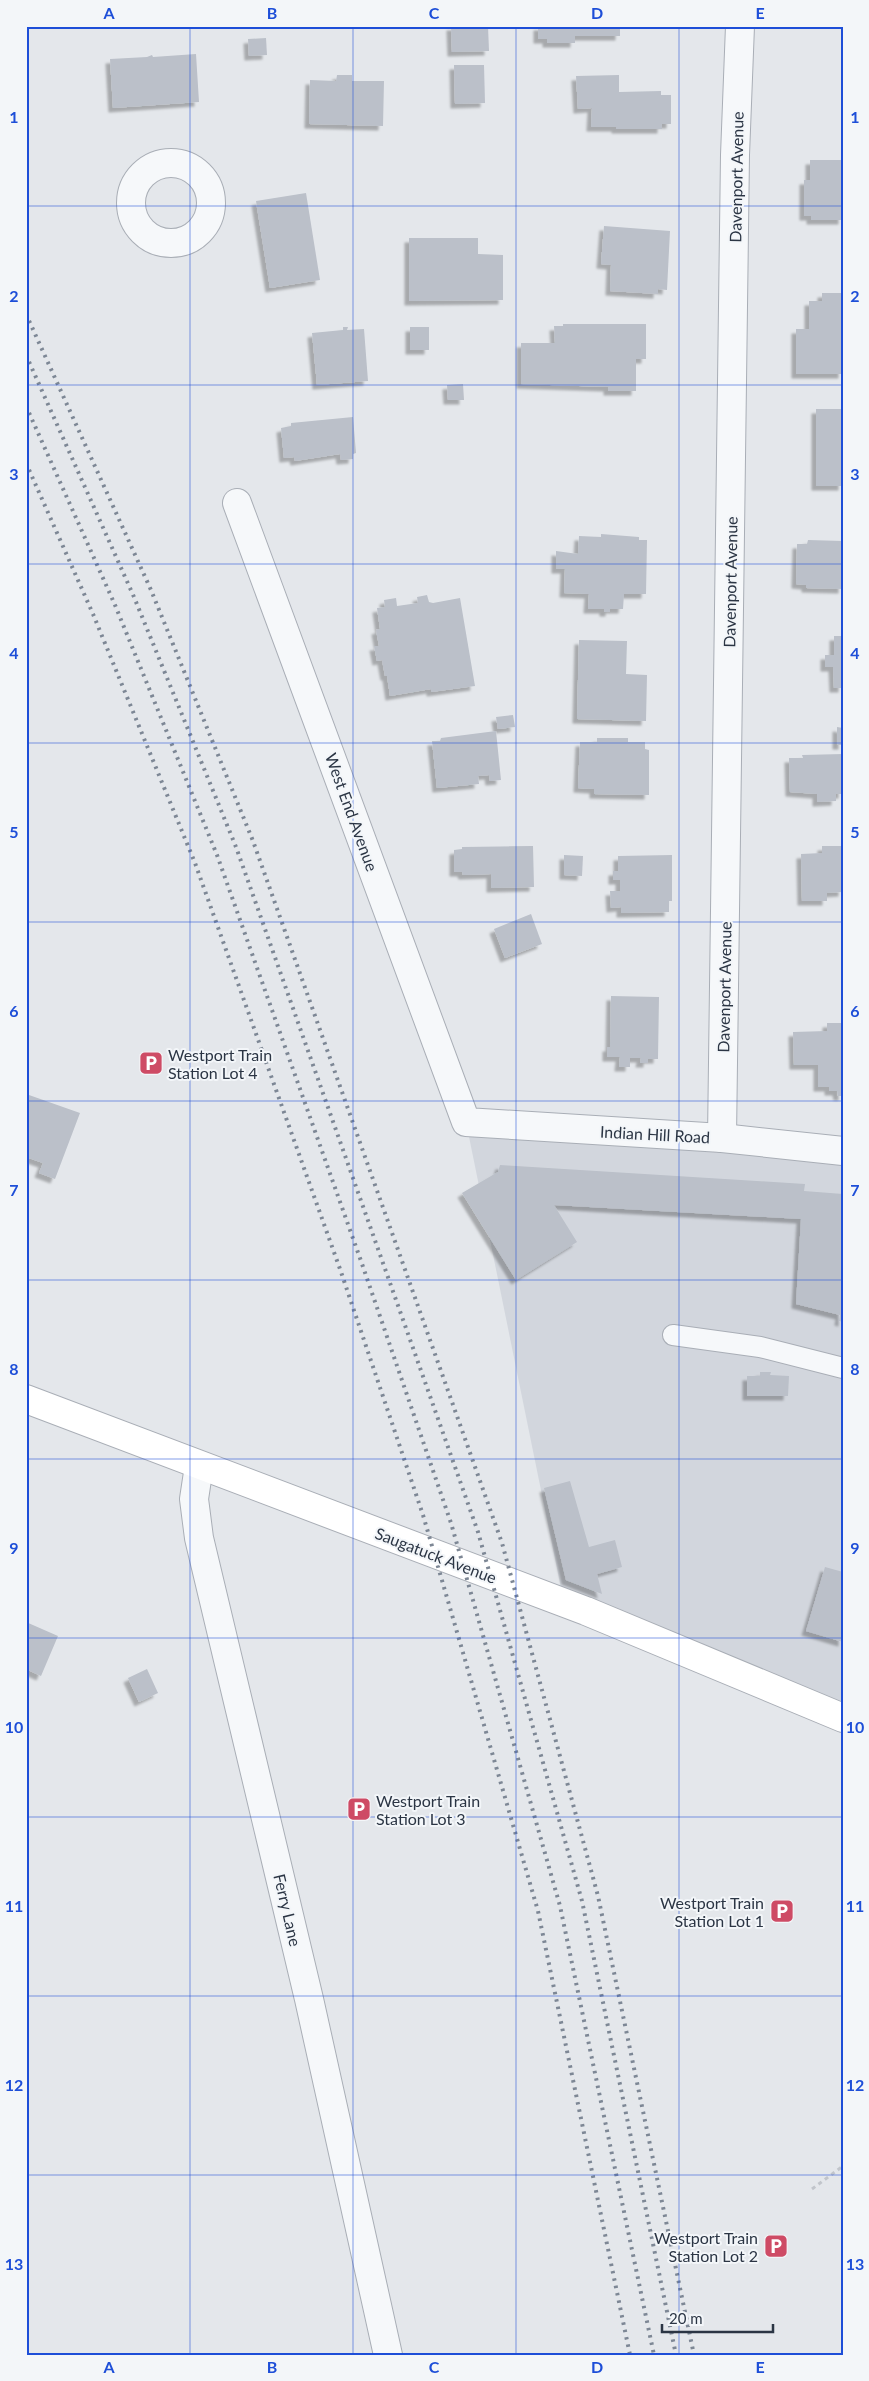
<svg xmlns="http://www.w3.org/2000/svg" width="869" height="2381" viewBox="0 0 869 2381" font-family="Lato,sans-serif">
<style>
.built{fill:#d2d6dd}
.building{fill:#bbc0c9;filter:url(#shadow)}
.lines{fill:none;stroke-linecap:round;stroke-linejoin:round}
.lane-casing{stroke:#a9aeb6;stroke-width:22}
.street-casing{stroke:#a9aeb6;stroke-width:30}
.secondary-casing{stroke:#a9aeb6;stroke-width:30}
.path{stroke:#c1c5cb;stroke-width:3;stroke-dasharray:4 4;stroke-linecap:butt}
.lane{stroke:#f6f8fa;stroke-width:20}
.street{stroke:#f6f8fa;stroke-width:28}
.secondary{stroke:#fff;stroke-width:28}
.rail{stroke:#7d8795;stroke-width:4;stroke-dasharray:2.5 5;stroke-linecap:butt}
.grid{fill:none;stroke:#1d4ed8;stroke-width:1;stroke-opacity:0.55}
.labels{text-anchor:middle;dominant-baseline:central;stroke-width:4;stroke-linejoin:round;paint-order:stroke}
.street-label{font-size:16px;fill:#2b3544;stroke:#f3f6f9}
.poi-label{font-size:16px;fill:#2b3544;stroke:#f3f6f9;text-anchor:start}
.neatline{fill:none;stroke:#1d4ed8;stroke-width:2}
.grid-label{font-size:16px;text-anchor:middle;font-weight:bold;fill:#1d4ed8}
</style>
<defs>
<filter id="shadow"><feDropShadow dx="-4.5" dy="4.5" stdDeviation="1" flood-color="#0004"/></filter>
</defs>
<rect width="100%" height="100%" fill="#e4e7eb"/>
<polygon class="built" points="466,1122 843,1151 843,1726 564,1603"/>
<g class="building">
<polygon points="451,26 488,26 489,51 452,52"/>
<polygon points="538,26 620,26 620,36 575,36 575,43 547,43 547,39 538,39"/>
<polygon points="266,38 267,55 249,56 248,39"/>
<polygon points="196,54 199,102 113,108 110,59 147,57 152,55 153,57"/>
<polygon points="454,65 484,65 485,103 455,104"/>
<polygon points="337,75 352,75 352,81 384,81 383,126 309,124 310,80 336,81"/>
<polygon points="619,75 619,92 661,91 661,95 671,95 671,124 662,124 662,129 616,129 616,127 591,127 592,108 578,109 576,76"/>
<polygon points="810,160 843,160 843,220 811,220 811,216 804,216 804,180 810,180"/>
<polygon points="306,193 320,280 270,288 256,201"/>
<polygon points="604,226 670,231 667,290 658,289 658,294 610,291 611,265 601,264"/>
<polygon points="409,238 478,238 478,254 503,255 503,300 409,301"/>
<polygon points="822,293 843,293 843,374 796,374 796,329 809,329 809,301 822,301"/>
<polygon points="563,324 646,324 646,359 636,359 636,391 608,391 608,387 521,384 521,343 555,343 554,326 563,326"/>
<polygon points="343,327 348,327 347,330 364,329 368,381 317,385 312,333 343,330"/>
<rect x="410" y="327" width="19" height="23"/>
<polygon points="463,384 464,400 448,400 447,385"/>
<rect x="816" y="409" width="27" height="77"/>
<polygon points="353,417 356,453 353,454 353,459 341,460 340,454 295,461 294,457 284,458 281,428 291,426 291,423"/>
<polygon points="601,534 639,537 639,540 647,540 646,594 624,594 623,609 610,609 610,612 604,612 604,609 588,609 589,594 564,593 565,569 556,569 556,551 578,554 579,536 601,537"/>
<polygon points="808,540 843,541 843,589 806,588 806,585 796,584 797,544 807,544"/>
<polygon points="427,595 429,602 433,603 460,598 475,686 431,692 431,689 390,696 387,676 385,676 382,660 377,661 374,646 379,646 376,630 380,629 377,608 385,607 384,600 396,598 397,606 418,603 417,597"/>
<polygon points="834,636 843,636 843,688 834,688 833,667 825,667 825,655 834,655"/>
<polygon points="579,640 627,641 626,674 647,675 646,721 577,719"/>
<polygon points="513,715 515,727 498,729 496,717"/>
<polygon points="837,727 843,728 843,745 837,745"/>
<polygon points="496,731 501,780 490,781 489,775 478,776 479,784 437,788 432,741 440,741 441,738"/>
<polygon points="597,738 628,738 628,742 645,742 645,749 649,750 649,795 594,794 594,789 578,788 580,742 597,742"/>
<polygon points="843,754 843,794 836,794 836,801 817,802 817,794 790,792 789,758 803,758 802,755"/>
<polygon points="533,846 534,887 491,888 491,874 463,875 462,872 454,872 454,850 462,849 462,847"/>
<polygon points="822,846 843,846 843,892 827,893 827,901 802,901 801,854 822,853"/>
<polygon points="564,855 583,856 582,876 564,875"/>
<polygon points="672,855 672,901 669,901 669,912 621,913 621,907 611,908 610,891 620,891 620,880 613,880 613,871 618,871 618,856"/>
<polygon points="531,914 542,944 505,958 494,929"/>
<polygon points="611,996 659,997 658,1059 648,1059 648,1063 640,1063 641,1058 630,1058 630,1067 619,1067 620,1057 607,1057 607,1047 610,1047"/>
<polygon points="827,1023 843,1023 843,1096 838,1096 837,1091 829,1091 829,1087 818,1087 818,1065 794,1065 793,1032 827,1031"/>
<polygon points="29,1095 80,1113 55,1179 39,1173 43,1163 26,1157 26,1104"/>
<polygon points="500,1165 805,1184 804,1191 843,1194 843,1322 839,1321 840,1315 796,1304 801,1219 554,1205 577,1242 516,1280 462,1193 498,1172"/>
<polygon points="760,1372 771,1372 770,1375 789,1376 788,1396 747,1396 747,1376 760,1376"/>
<polygon points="570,1481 589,1547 615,1540 622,1567 597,1574 602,1594 566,1580 544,1488"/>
<polygon points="825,1567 843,1572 843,1642 806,1631"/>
<polygon points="26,1622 58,1636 41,1676 28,1670 26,1673"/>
<polygon points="147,1669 158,1693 139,1702 128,1678"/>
</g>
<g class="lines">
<g class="lane-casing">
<polyline id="lane" points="673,1335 760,1347 843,1368"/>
</g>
<g class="street-casing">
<g id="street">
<circle cx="171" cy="203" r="40"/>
<polyline points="237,503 466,1122 722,1138 843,1151"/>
<polyline points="722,1138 735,155 740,26"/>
<polyline points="199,1466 194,1499 199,1538 309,1999 388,2355"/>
</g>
</g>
<g class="secondary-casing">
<polyline id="secondary" points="26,1399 586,1611 843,1718"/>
</g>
<polyline class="path" points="812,2189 843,2166"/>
<use href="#lane" class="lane"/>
<use href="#street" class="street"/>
<use href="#secondary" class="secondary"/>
<g class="rail">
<polyline points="26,314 151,590 253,841 502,1543 598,1896 694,2355"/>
<polyline points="26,355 134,597 236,847 478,1532 582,1901 676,2355"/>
<polyline points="26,406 115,605 217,855 361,1261 451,1523 560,1906 654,2355"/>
<polyline points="26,463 93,614 195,863 340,1269 423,1515 538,1911 630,2355"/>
</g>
</g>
<path class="grid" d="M190 26V2355M353 26V2355M516 26V2355M679 26V2355M26 206H843M26 385H843M26 564H843M26 743H843M26 922H843M26 1101H843M26 1280H843M26 1459H843M26 1638H843M26 1817H843M26 1996H843M26 2175H843"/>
<defs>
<g id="parking-square" transform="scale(1.25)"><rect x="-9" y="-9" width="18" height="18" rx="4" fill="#ce4b65" stroke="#f3f6f9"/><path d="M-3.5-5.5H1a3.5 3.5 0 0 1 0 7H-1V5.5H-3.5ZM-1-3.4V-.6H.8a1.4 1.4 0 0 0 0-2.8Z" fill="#fff"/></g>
</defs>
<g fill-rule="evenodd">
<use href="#parking-square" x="151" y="1063"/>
<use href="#parking-square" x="359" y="1809"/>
<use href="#parking-square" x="782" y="1911"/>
<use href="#parking-square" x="776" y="2246"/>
</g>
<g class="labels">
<g class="street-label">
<text transform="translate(736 177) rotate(-89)">Davenport Avenue</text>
<text transform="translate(730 582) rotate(-89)">Davenport Avenue</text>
<text transform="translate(352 812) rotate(70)">West End Avenue</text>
<text transform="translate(724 987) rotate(-89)">Davenport Avenue</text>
<text transform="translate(655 1134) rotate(3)">Indian Hill Road</text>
<text transform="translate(436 1555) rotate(21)">Saugatuck Avenue</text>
<text transform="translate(288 1910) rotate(77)">Ferry Lane</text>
</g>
<g class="poi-label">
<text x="168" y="1054">Westport Train<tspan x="168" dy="18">Station Lot 4</tspan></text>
<text x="376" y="1800">Westport Train<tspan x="376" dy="18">Station Lot 3</tspan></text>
<text x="764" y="1902" text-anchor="end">Westport Train<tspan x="764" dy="18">Station Lot 1</tspan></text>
<text x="758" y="2237" text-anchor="end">Westport Train<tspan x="758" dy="18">Station Lot 2</tspan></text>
</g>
</g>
<rect width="869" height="2381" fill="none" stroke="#f3f6f9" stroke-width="55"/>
<path d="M662 2324v8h111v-8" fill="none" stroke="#2b3544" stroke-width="2.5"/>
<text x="669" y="2324" font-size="15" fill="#2b3544" stroke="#f3f6f9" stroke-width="4" paint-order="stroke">20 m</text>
<rect x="28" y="28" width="814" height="2326" class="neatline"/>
<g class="grid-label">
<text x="109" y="19">A</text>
<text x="272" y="19">B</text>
<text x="434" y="19">C</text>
<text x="597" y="19">D</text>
<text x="760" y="19">E</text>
<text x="14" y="123">1</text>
<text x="855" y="123">1</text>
<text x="14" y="302">2</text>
<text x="855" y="302">2</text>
<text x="14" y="480">3</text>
<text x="855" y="480">3</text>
<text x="14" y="659">4</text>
<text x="855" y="659">4</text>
<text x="14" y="838">5</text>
<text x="855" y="838">5</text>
<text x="14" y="1017">6</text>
<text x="855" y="1017">6</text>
<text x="14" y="1196">7</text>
<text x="855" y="1196">7</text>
<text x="14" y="1375">8</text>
<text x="855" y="1375">8</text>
<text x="14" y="1554">9</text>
<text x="855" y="1554">9</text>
<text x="14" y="1733">10</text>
<text x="855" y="1733">10</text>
<text x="14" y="1912">11</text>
<text x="855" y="1912">11</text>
<text x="14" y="2091">12</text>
<text x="855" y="2091">12</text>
<text x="14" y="2270">13</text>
<text x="855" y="2270">13</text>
<text x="109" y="2373">A</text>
<text x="272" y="2373">B</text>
<text x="434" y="2373">C</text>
<text x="597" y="2373">D</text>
<text x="760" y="2373">E</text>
</g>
</svg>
